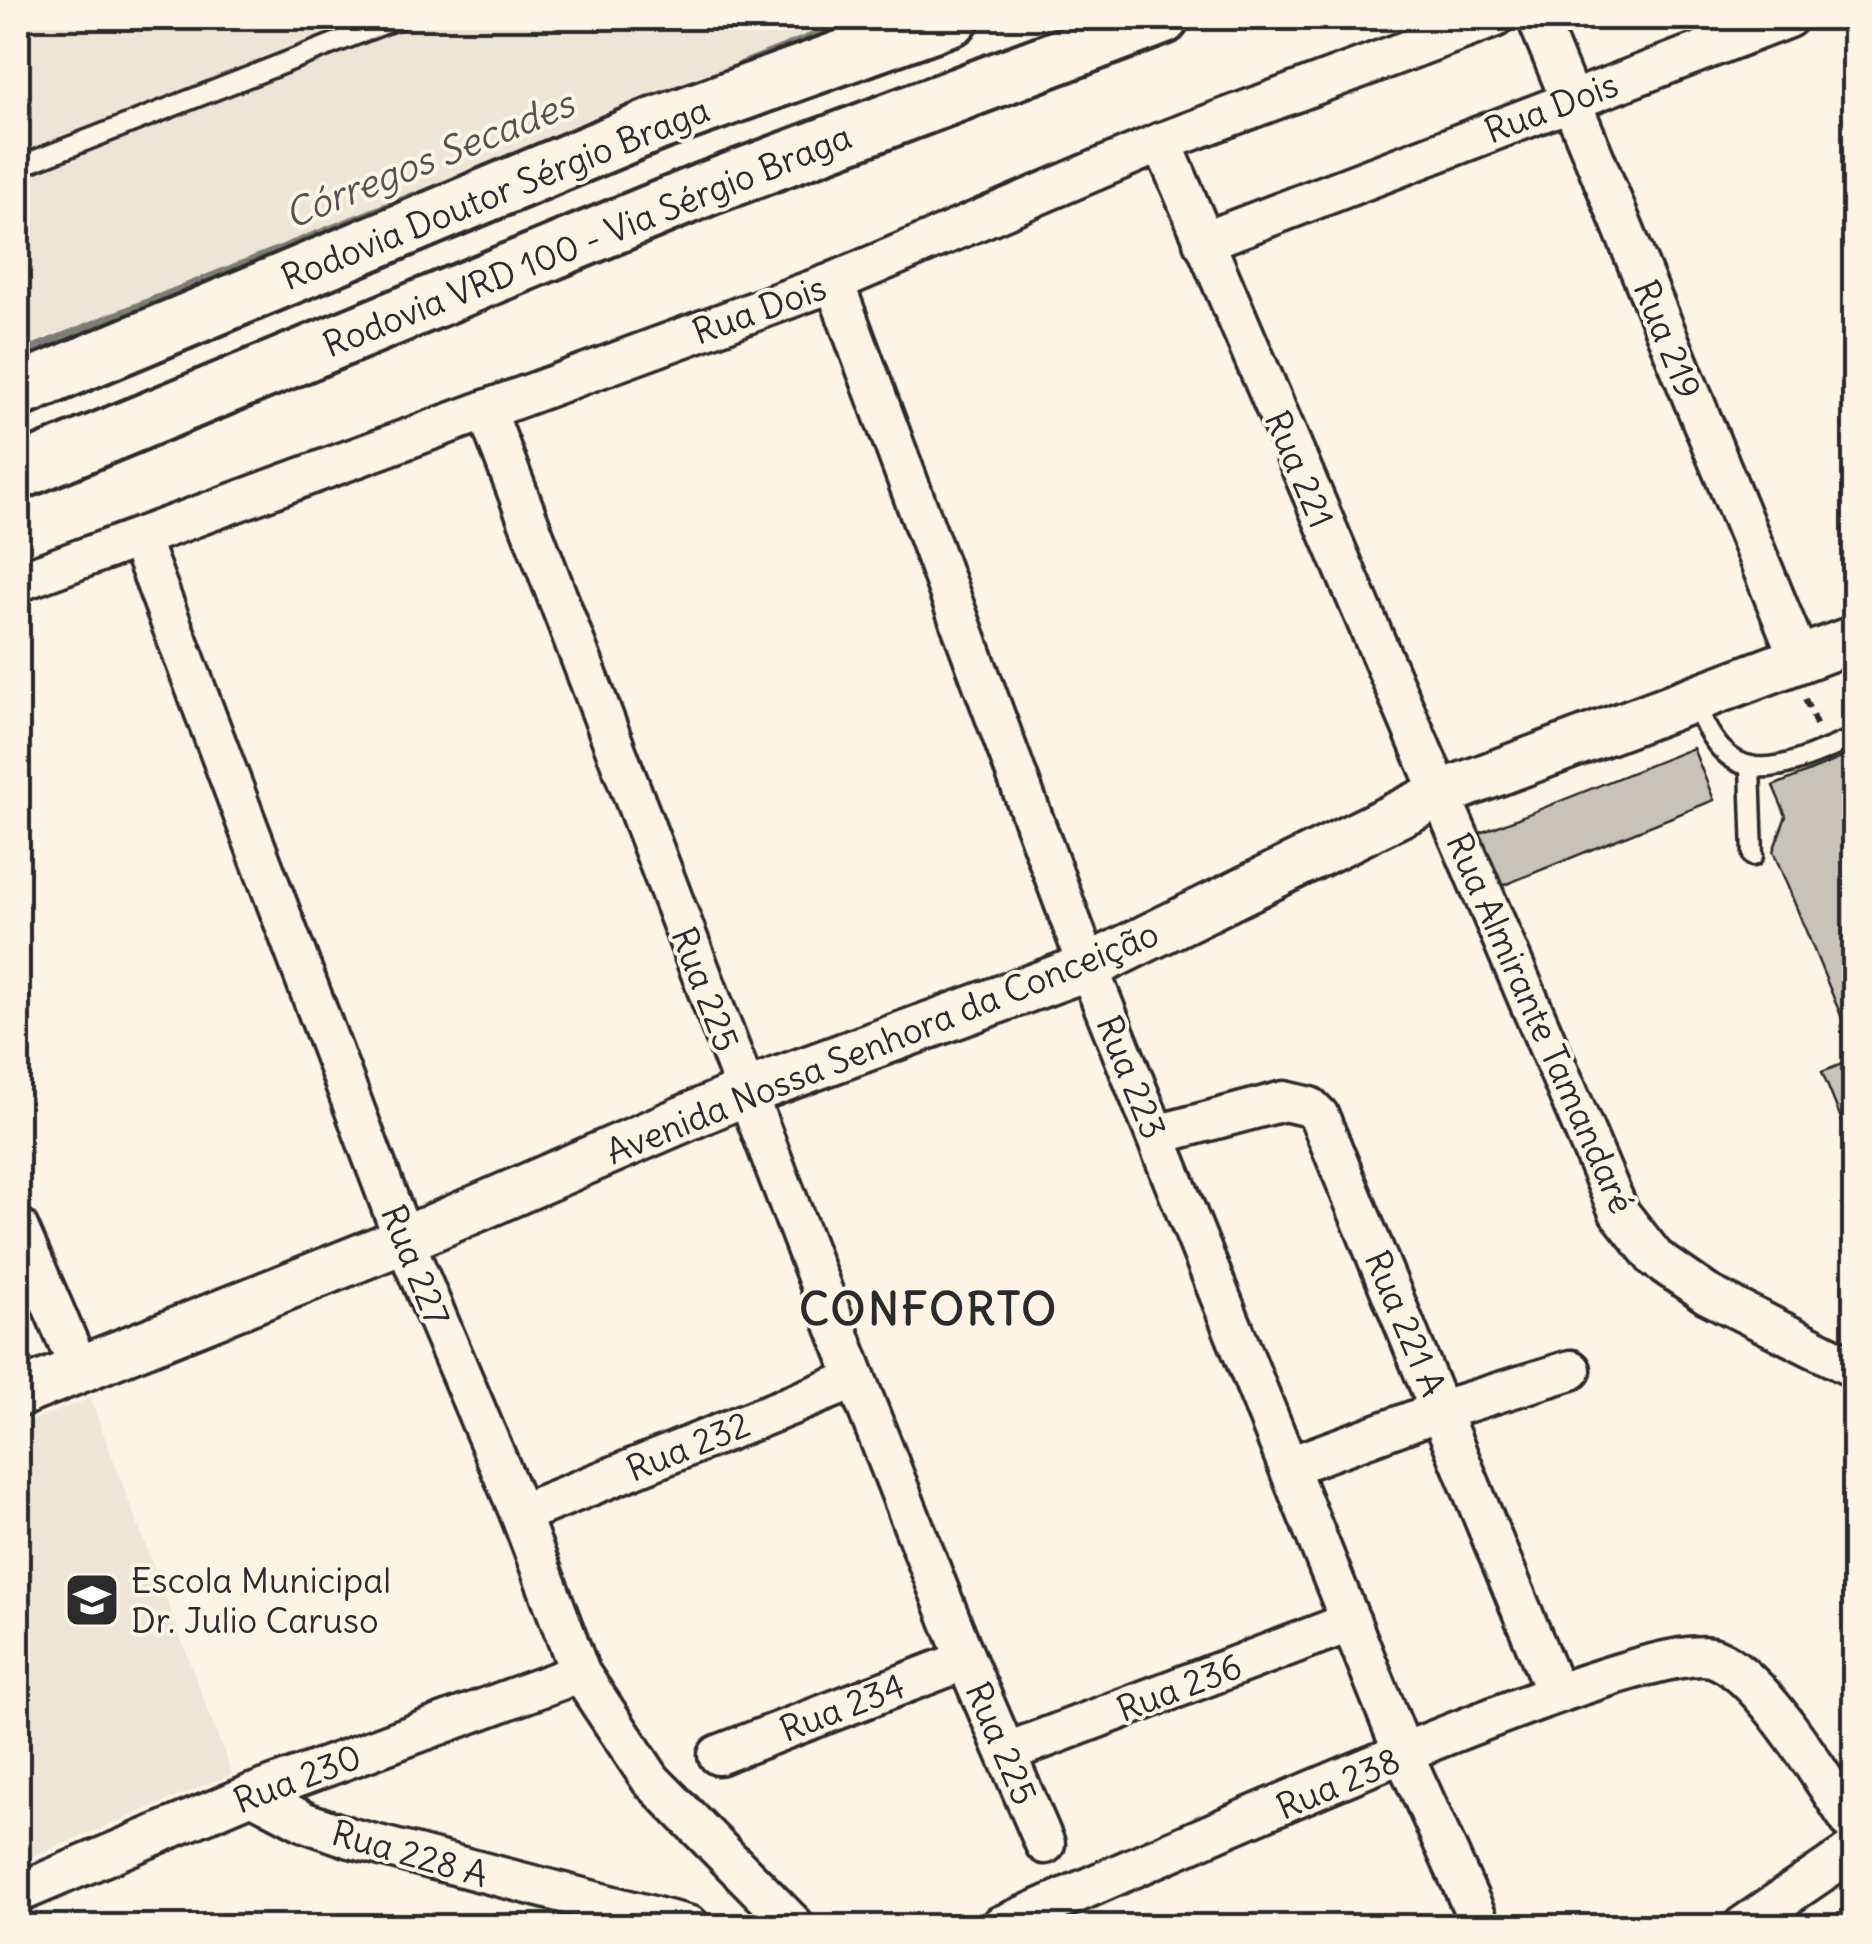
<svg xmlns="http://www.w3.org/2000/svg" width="1872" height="1944" viewBox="0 0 1872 1944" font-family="Delius,sans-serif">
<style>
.built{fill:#ece6d7}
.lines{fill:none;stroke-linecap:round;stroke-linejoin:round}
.stream{stroke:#7d7b74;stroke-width:11}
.building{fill:#c8c3b7;stroke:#2b2b2b;stroke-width:2.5}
.service-casing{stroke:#2b2b2b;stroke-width:25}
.minor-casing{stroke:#2b2b2b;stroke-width:45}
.tertiary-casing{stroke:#2b2b2b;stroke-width:52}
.secondary-casing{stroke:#2b2b2b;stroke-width:60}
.path{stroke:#2b2b2b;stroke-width:6;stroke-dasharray:10 8;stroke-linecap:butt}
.service{stroke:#fcf5e5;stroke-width:18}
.minor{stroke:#fcf5e5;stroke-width:38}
.tertiary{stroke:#fcf5e5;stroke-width:45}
.secondary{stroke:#fcf5e5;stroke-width:52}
.labels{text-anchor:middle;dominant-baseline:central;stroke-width:8;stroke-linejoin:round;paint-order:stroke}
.street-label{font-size:35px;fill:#2b2b2b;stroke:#fcf5e5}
.poi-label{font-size:35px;fill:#2b2b2b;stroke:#fcf5e5;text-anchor:start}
.water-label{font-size:38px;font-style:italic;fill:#545350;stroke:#fcf5e5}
.district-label{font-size:45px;font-weight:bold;letter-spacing:2.5px;fill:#2b2b2b;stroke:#fcf5e5}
</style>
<rect width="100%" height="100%" fill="#fcf5e5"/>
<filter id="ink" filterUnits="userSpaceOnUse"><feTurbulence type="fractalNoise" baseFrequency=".01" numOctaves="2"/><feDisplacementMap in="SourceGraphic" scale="20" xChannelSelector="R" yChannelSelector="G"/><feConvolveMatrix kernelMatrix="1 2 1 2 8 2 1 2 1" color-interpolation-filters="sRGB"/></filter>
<g filter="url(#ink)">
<g class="built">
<polygon points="18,18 872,18 18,349"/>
<polygon points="90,1398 232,1774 18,1863 18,1426"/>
</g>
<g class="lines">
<g class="stream">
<polyline points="742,66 863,18"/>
<polyline points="18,356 414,197"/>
</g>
</g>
<g class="building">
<polygon points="1693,748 1714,800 1499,887 1478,834"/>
<polygon points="1854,753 1854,1047 1773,851 1786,816 1773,786"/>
<polygon points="1854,1059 1854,1148 1853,1148 1822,1072"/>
</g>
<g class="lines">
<g class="service-casing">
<g id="service">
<polyline points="18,167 399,18"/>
<path d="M1694 699C1729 798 1780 769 1854 738"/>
<polyline points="1750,766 1753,856"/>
</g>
</g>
<g class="minor-casing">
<g id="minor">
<polyline points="1537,18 1800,660"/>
<polyline points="1162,142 1619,1212 1655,1258 1707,1294 1854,1368"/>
<polyline points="1203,242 1788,18"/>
<polyline points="834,282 1088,967 1404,1755 1481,1926"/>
<polyline points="486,410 856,1379 966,1660 1045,1844"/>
<polyline points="140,541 404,1240 520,1514 580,1673 651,1780 795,1926"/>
<polyline points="18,582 834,282 1162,142 1494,18"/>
<polyline points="1156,1135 1284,1101 1310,1107 1319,1116 1555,1692"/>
<polyline points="18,1227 80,1370"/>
<polyline points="1290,1466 1442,1410 1571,1370"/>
<polyline points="520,1514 856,1379"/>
<polyline points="1008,1752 1351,1622"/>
<polyline points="718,1755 966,1660"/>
<polyline points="252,1794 305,1822 351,1838 690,1926"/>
<polyline points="18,1893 252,1794 580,1673"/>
<path d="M1000 1926C1101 1884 1646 1632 1715 1658 1764 1677 1823 1781 1854 1826"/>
<polyline points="1743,1926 1854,1850"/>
</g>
</g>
<g class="tertiary-casing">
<polyline id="tertiary" points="18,1394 404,1240 746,1092 1088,967 1440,794 1854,639"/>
</g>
<g class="secondary-casing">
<g id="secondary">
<polyline points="18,391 654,125 952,18"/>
<polyline points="18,473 706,189 1162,18"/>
</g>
</g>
<polyline class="path" points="1805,699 1818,729"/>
<use href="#service" class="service"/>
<use href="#minor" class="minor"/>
<use href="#tertiary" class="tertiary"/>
<use href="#secondary" class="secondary"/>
</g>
</g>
<defs>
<g id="school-square" transform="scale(2.875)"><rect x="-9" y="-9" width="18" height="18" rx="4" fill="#2b2b2b" stroke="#fcf5e5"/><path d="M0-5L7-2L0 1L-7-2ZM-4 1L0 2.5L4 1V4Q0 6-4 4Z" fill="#fff"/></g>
</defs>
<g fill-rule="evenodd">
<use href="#school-square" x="92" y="1600"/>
</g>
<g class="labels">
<g class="street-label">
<text transform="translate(1551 107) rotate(-21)">Rua Dois</text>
<text transform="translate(495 193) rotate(-22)">Rodovia Doutor Sérgio Braga</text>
<text transform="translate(587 240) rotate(-22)">Rodovia VRD 100 - Via Sérgio Braga</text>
<text transform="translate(759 309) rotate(-20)">Rua Dois</text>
<text transform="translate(1668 339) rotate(68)">Rua 219</text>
<text transform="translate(1300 469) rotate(67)">Rua 221</text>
<text transform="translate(706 989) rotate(69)">Rua 225</text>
<text transform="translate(1541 1023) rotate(66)">Rua Almirante Tamandaré</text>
<text transform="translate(882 1042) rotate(-22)">Avenida Nossa Senhora da Conceição</text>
<text transform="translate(1132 1077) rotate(68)">Rua 223</text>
<text transform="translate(416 1265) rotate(68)">Rua 227</text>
<text transform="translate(1406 1323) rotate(67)">Rua 221 A</text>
<text transform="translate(688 1446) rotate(-22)">Rua 232</text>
<text transform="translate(1179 1687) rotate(-21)">Rua 236</text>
<text transform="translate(842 1707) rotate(-21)">Rua 234</text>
<text transform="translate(1002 1743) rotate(67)">Rua 225</text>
<text transform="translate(297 1778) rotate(-21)">Rua 230</text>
<text transform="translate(1338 1783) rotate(-23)">Rua 238</text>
<text transform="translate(410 1853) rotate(16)">Rua 228 A</text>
</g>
<g class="poi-label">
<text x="131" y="1580">Escola Municipal<tspan x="131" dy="40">Dr. Julio Caruso</tspan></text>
</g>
<g class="water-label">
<text transform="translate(429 159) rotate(-22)">Córregos Secades</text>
</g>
<g class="district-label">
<text x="929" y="1309">CONFORTO</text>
</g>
</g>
<rect width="1872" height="1944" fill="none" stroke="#fcf5e5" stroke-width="60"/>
<rect x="30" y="30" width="1812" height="1884" fill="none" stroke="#2b2b2b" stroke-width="4" filter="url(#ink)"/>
</svg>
